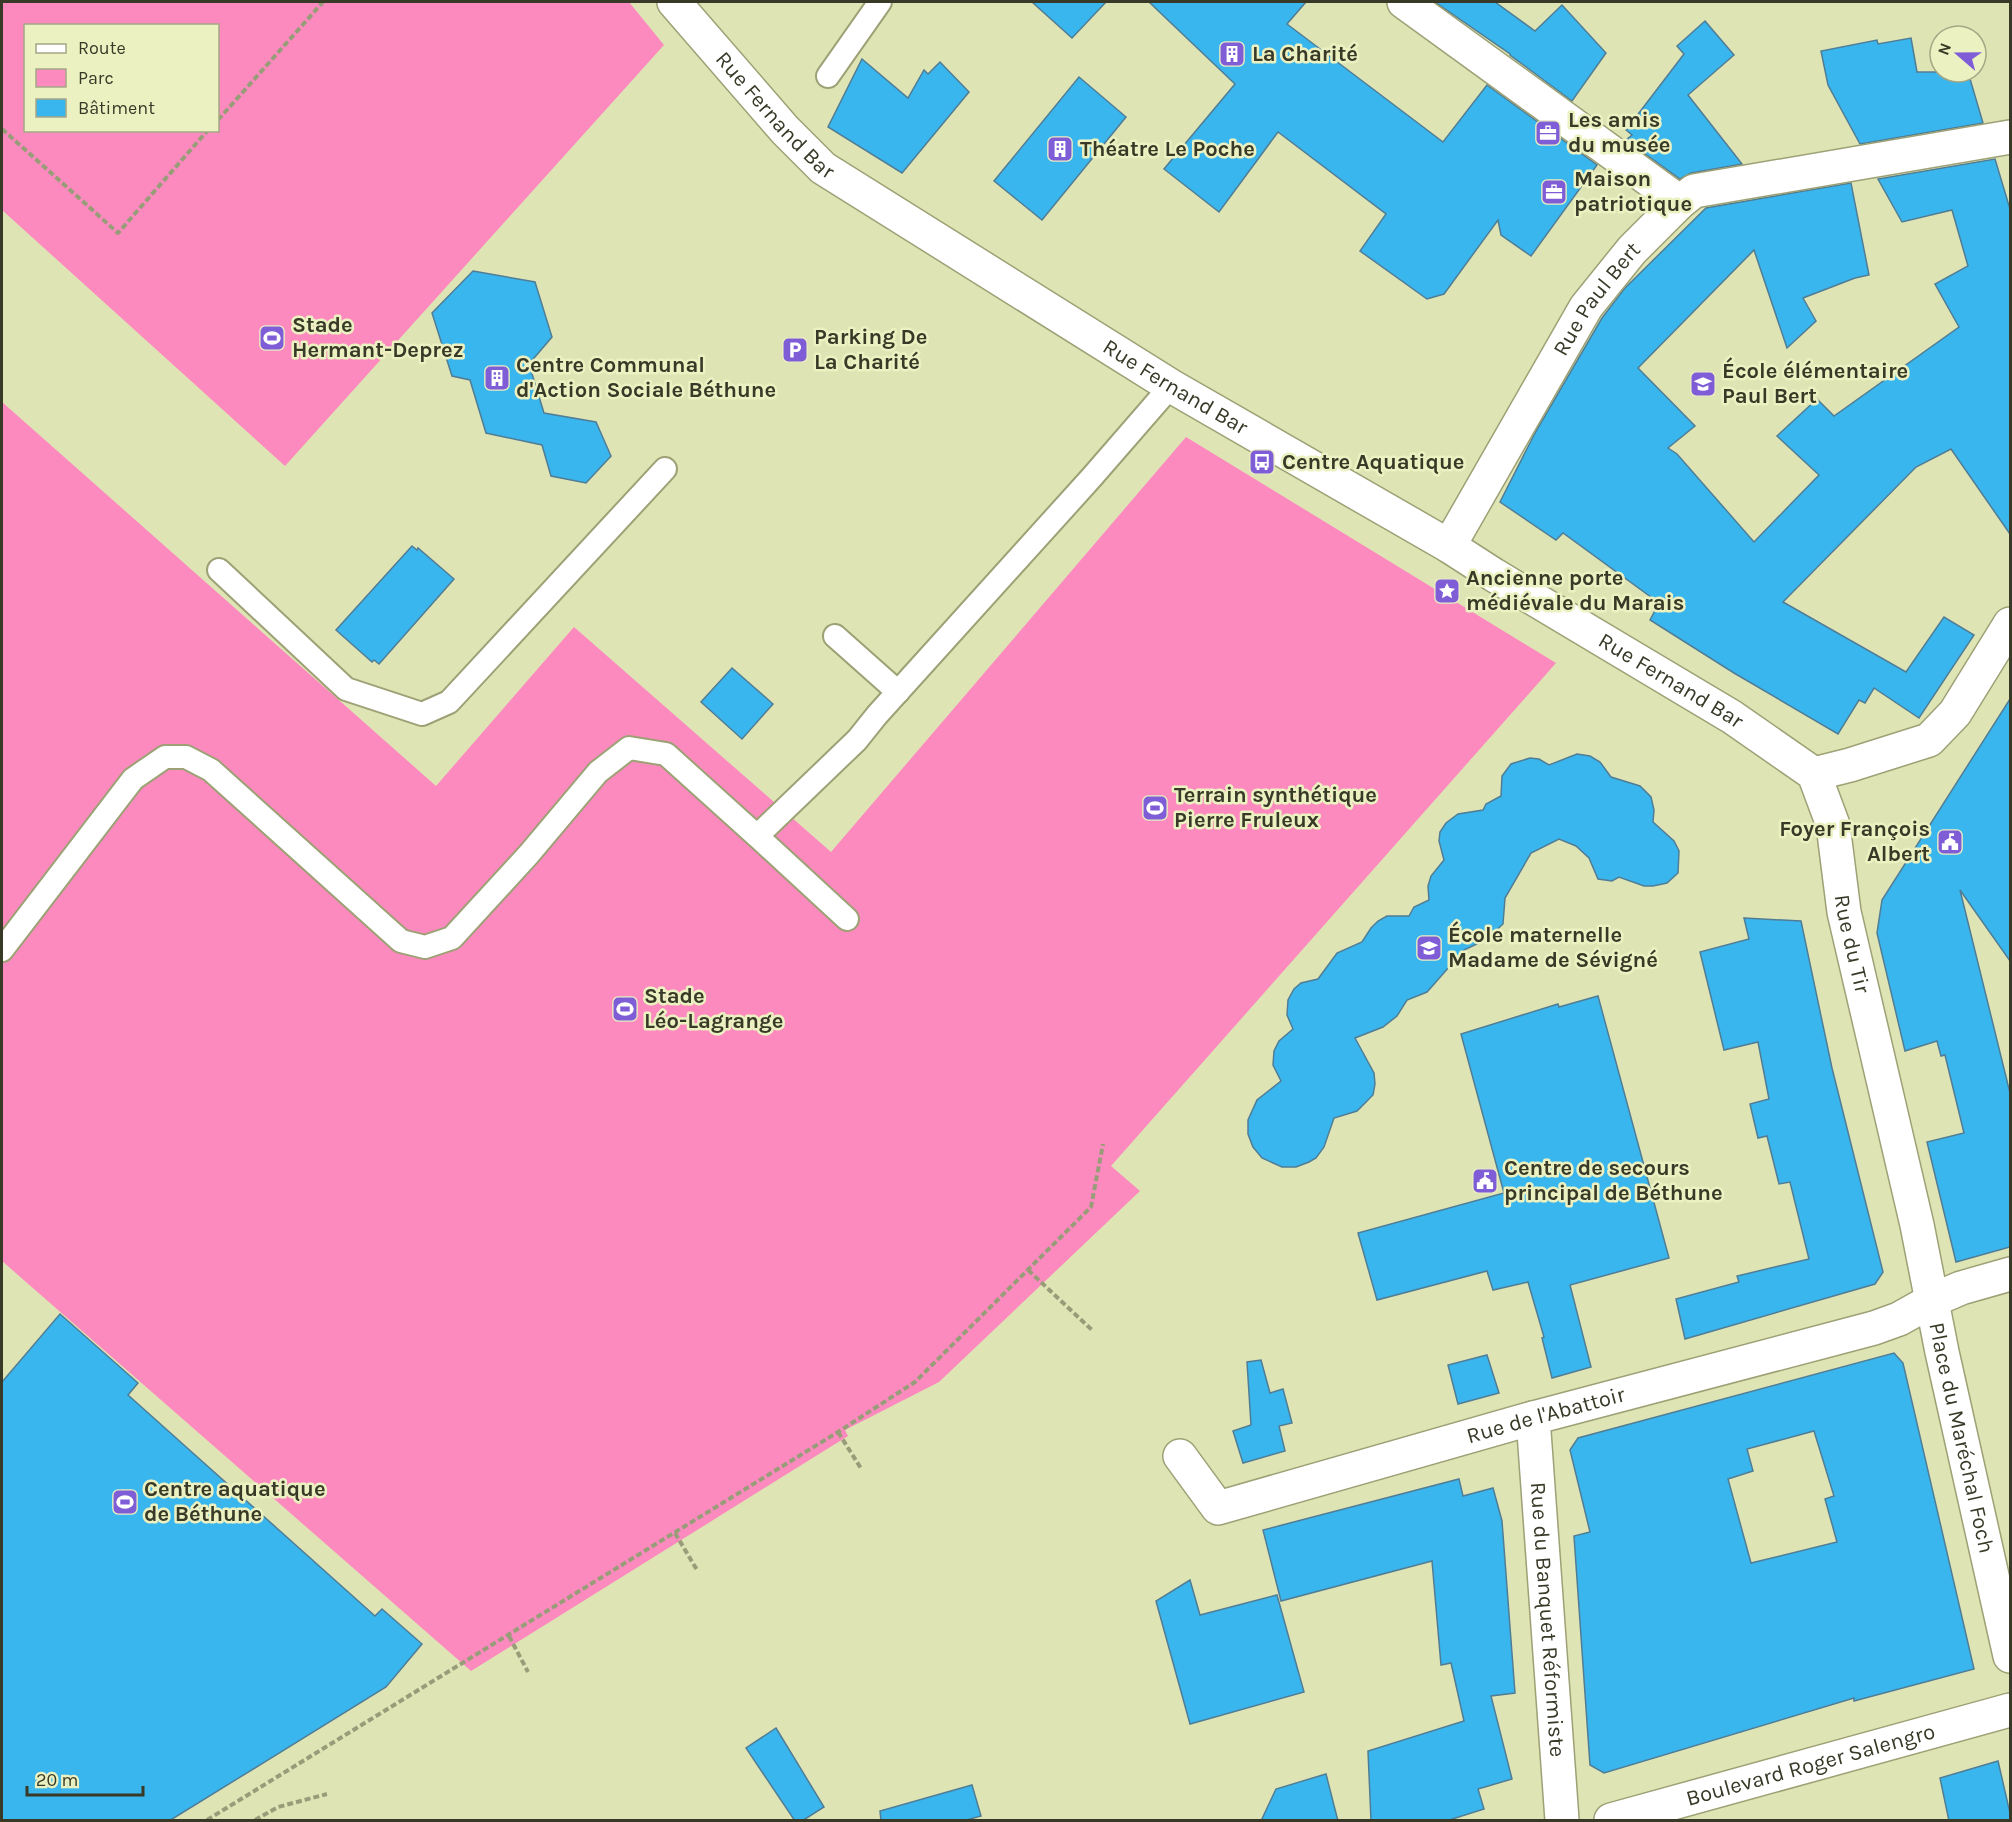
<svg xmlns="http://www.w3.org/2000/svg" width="2012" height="1822" viewBox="0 0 2012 1822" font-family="Karla,sans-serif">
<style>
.green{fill:#fc8abe;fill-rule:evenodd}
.building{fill:#39b6ee;stroke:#507d95;stroke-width:1.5;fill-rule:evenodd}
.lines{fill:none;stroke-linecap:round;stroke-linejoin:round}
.service-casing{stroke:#9da175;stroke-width:26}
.minor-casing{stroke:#9da175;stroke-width:36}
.tertiary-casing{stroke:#9da175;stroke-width:36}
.path{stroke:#999c79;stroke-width:4;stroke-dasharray:6 3;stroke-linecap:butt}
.service{stroke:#fff;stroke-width:22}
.minor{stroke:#fff;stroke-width:33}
.tertiary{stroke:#fff;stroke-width:33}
.labels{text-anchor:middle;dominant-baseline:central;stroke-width:5;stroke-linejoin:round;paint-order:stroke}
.poi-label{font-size:22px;font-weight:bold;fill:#383927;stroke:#ecf1c2;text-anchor:start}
.street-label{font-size:22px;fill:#383927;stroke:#ecf1c2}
</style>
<rect width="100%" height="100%" fill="#dfe4b5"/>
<g class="green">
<path d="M2 2H629L664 45 285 466 2 210ZM26 26H218V130H26Z"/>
<polygon points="2,402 436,786 574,627 831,852 1186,437 1556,663 1111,1166 1140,1191 939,1382 845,1430 848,1436 471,1671 2,1261"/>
</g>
<g class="building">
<polygon points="1032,2 1106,2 1072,38"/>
<polygon points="1149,2 1306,2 1287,24 1443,142 1487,85 1597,165 1531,256 1501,235 1498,220 1444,294 1427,299 1360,251 1386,214 1278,132 1219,212 1164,169 1235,84"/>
<polygon points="1435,2 1495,2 1535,31 1562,5 1606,53 1572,101 1510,55 1510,54"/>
<polygon points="1705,21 1734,55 1688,95 1742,164 1691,173 1680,179 1626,140 1632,135 1626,130 1684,54 1677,46"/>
<polygon points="1911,38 1917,72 1968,72 1983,123 1860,144 1828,85 1821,51 1877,40 1878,44"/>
<polygon points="862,59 908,98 924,70 928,74 940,62 969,92 902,173 828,127"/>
<polygon points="1079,77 1126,117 1042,220 994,181"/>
<polygon points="1995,159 2010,209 2010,534 1951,449 1916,467 1783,602 1906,672 1944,617 1974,635 1919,718 1874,688 1865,703 1859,700 1838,734 1734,673 1650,620 1659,603 1563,533 1556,540 1500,502 1535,433 1602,318 1625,288 1706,208 1851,183 1869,275 1855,278 1803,298 1816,321 1787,348 1754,250 1638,368 1695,426 1668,448 1677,454 1754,542 1819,475 1777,436 1817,399 1834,416 1959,327 1935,284 1968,266 1952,210 1902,222 1878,179"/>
<polygon points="473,271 535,282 552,337 529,364 544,413 596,422 611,456 586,483 551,476 542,445 486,433 470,380 452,376 432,313"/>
<polygon points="412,546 417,550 418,548 454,579 379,664 374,660 372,662 336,630"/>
<polygon points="732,668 773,704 742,739 701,702"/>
<polygon points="2010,699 2010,961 1960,890 2010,1093 2010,1247 1956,1262 1927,1142 1964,1133 1945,1055 1941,1056 1937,1041 1905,1051 1877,933 1882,900"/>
<polygon points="1577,754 1590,756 1600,762 1611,777 1640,786 1651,797 1654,810 1653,822 1674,841 1679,851 1678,873 1667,883 1653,886 1644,886 1619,877 1612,881 1598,879 1589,858 1576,846 1559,839 1531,853 1505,898 1503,924 1487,939 1464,950 1427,992 1407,1000 1397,1016 1383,1027 1355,1038 1374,1073 1375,1084 1373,1095 1357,1111 1334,1118 1324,1147 1316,1158 1309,1162 1296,1167 1282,1167 1262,1158 1253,1147 1248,1134 1248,1120 1257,1100 1281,1081 1273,1065 1274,1051 1279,1041 1293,1029 1287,1015 1288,1000 1294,989 1301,983 1318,979 1337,953 1362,942 1371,928 1378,921 1387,916 1409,916 1414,907 1429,900 1428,886 1431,876 1444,860 1439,841 1440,832 1446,823 1458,814 1483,810 1486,804 1501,796 1502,776 1511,764 1530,758 1539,759 1549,765"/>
<polygon points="1744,918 1801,921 1832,1068 1883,1272 1875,1284 1685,1339 1676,1299 1739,1282 1737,1276 1809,1259 1790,1182 1779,1184 1767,1136 1758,1138 1750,1104 1769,1099 1758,1042 1724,1050 1700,952 1749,939"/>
<polygon points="1598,996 1669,1258 1570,1285 1591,1367 1552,1378 1542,1338 1544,1337 1528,1282 1493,1290 1487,1271 1377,1300 1358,1233 1504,1193 1461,1034 1558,1004 1559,1007"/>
<polygon points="60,1314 138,1383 128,1395 375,1616 382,1609 422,1644 386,1687 169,1821 2,1821 2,1382"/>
<path d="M1894 1353 1903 1363 1974 1669 1854 1701V1698L1604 1773 1590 1765 1574 1536 1590 1532 1570 1450 1578 1438ZM1814 1431 1834 1496 1825 1499 1837 1542 1751 1563 1728 1479 1753 1471 1747 1449Z"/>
<polygon points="1487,1355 1499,1393 1458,1404 1448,1365"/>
<polygon points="1261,1360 1270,1393 1283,1389 1292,1423 1279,1426 1285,1451 1243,1463 1233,1431 1251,1425 1247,1362"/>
<polygon points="1459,1479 1463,1496 1493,1488 1502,1521 1515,1693 1491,1696 1512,1779 1478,1789 1484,1809 1446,1821 1371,1821 1368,1751 1464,1721 1451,1663 1441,1665 1432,1561 1281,1601 1263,1530"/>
<polygon points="1190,1580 1200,1615 1277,1595 1304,1692 1190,1724 1156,1601"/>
<polygon points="776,1728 824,1807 802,1821 795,1821 746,1748"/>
<polygon points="1998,1761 2010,1813 2010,1821 1949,1821 1940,1778"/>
<polygon points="1326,1774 1338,1821 1261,1821 1276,1789"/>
<polygon points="972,1785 981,1816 963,1821 881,1821 880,1811"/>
</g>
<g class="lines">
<g class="service-casing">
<g id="service">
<polyline points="828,76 880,2"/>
<polyline points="219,570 346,689 422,714 449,702 665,469"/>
<polyline points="835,636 898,692"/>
<polyline points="757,836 847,919"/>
<polyline points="2,950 133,779 165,757 186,757 211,770 401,941 425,947 452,938 529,854 598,772 629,748 666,754 757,836 857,740 877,715 1092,477 1171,386"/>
</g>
</g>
<g class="minor-casing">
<g id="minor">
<polyline points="1404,2 1680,202"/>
<path id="s1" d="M1449 546 1586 307 1632 250 1680 202 1694 191 2010 137"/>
<polyline points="1814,774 1850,765 1929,740 1955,713 2010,624"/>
<path id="s2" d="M1533 1418 1562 1820"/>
<path id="s3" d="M1180 1456 1218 1508 1533 1418 1874 1328 1899 1319 1933 1300 1961 1288 2010 1274"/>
</g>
</g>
<g class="tertiary-casing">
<g id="tertiary">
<path id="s4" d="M674 2 785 130 823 168 1171 386 1449 546 1494 575 1732 717 1814 774 1833 825 1844 912 1917 1225 1942 1352 2010 1656"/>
<path id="s5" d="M1611 1820 2010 1710"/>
</g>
</g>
<g class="path">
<polyline points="218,120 323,2"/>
<polyline points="2,129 118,233 208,130"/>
<polyline points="1028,1270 1092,1330"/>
<polyline points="838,1432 862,1470"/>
<polyline points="675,1533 697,1570"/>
<polyline points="509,1636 528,1672"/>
<polyline points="207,1820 838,1432 915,1382 1091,1207 1103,1144"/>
<polyline points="255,1820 278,1807 327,1794"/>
</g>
<use href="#service" class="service"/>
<use href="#minor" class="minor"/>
<use href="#tertiary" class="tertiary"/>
</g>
<defs>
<g id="building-square" transform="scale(1.35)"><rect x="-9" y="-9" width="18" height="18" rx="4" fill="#7f5dd7" stroke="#ecf1c2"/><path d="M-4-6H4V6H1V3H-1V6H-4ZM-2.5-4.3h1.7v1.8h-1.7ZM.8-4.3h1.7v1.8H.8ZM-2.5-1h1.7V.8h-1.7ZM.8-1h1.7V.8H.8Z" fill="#fff"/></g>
<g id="office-square" transform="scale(1.35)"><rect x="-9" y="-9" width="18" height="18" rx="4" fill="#7f5dd7" stroke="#ecf1c2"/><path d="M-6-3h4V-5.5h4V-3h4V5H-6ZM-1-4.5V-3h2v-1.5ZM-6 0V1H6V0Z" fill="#fff"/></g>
<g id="stadium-square" transform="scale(1.35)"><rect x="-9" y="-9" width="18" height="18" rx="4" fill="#7f5dd7" stroke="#ecf1c2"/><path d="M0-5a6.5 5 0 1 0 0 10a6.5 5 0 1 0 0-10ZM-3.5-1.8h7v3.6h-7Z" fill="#fff"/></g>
<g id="parking-square" transform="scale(1.35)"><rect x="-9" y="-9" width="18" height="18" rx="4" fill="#7f5dd7" stroke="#ecf1c2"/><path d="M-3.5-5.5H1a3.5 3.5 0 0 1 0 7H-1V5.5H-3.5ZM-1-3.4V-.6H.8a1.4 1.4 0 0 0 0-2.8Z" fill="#fff"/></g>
<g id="school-square" transform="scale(1.35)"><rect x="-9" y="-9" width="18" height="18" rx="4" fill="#7f5dd7" stroke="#ecf1c2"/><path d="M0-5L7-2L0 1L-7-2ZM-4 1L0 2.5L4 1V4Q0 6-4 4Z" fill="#fff"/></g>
<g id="bus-square" transform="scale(1.35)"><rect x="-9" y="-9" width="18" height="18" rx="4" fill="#7f5dd7" stroke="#ecf1c2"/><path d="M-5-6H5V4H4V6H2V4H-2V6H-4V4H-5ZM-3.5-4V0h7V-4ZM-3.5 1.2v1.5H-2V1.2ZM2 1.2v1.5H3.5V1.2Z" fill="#fff"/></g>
<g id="sight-square" transform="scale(1.35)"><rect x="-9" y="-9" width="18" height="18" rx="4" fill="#7f5dd7" stroke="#ecf1c2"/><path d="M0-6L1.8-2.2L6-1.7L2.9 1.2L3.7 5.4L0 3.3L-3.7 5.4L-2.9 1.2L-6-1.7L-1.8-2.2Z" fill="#fff"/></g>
<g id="civic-square" transform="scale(1.35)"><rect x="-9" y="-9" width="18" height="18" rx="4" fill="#7f5dd7" stroke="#ecf1c2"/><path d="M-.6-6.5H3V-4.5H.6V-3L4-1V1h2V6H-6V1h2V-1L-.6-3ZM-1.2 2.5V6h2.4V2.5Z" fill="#fff"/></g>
</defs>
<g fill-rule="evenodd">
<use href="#building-square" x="1232" y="54"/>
<use href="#office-square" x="1548" y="133"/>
<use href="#building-square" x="1060" y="149"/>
<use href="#office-square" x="1554" y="192"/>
<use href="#stadium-square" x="272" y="338"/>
<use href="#parking-square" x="795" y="350"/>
<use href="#building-square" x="497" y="378"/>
<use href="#school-square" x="1703" y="384"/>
<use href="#bus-square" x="1262" y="462"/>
<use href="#sight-square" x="1447" y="591"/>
<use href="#stadium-square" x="1155" y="808"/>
<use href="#civic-square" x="1950" y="842"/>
<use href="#school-square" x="1429" y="948"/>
<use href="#stadium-square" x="625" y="1009"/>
<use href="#civic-square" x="1485" y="1181"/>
<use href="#stadium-square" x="125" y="1502"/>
</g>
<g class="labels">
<g class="poi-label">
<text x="1252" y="54">La Charité</text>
<text x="1568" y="120">Les amis<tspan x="1568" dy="25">du musée</tspan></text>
<text x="1080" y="149">Théatre Le Poche</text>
<text x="1574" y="179">Maison<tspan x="1574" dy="25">patriotique</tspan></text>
<text x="292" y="325">Stade<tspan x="292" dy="25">Hermant-Deprez</tspan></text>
<text x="814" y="337">Parking De<tspan x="814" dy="25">La Charité</tspan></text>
<text x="516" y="365">Centre Communal<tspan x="516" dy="25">d'Action Sociale Béthune</tspan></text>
<text x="1722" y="371">École élémentaire<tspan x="1722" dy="25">Paul Bert</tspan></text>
<text x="1282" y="462">Centre Aquatique</text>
<text x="1466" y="578">Ancienne porte<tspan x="1466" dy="25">médiévale du Marais</tspan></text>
<text x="1174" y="795">Terrain synthétique<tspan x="1174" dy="25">Pierre Fruleux</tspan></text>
<text x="1930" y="829" text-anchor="end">Foyer François<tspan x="1930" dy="25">Albert</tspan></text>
<text x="1448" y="935">École maternelle<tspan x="1448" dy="25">Madame de Sévigné</tspan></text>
<text x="644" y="996">Stade<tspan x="644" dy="25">Léo-Lagrange</tspan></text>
<text x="1504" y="1168">Centre de secours<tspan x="1504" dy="25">principal de Béthune</tspan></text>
<text x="144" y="1489">Centre aquatique<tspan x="144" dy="25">de Béthune</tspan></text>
</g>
<g class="street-label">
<text stroke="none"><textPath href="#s4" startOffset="152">Rue Fernand Bar</textPath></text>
<text stroke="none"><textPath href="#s1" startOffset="288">Rue Paul Bert</textPath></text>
<text stroke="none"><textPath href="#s4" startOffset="638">Rue Fernand Bar</textPath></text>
<text stroke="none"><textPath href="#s4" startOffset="1214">Rue Fernand Bar</textPath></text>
<text stroke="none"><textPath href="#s4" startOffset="1560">Rue du Tir</textPath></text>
<text stroke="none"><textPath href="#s3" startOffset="405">Rue de l'Abattoir</textPath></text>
<text stroke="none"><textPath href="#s4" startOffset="2066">Place du Maréchal Foch</textPath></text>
<text stroke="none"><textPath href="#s2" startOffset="202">Rue du Banquet Réformiste</textPath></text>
<text stroke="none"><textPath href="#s5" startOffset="207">Boulevard Roger Salengro</textPath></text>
</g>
</g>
<rect width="2012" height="1822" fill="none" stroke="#383927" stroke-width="6"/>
<rect x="24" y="24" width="195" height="108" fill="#ecf1c2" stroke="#a4a784" stroke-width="1.5"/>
<rect x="36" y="44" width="30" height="9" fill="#ffffff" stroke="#a4a784" stroke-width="1.5"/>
<text x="78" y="54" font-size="18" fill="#383927">Route</text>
<rect x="36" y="69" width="30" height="18" fill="#fc8abe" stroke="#a4a784" stroke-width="1.5"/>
<text x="78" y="84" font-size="18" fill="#383927">Parc</text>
<rect x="36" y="99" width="30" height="18" fill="#39b6ee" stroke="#a4a784" stroke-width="1.5"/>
<text x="78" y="114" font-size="18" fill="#383927">Bâtiment</text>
<g transform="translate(1958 54) rotate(290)"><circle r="28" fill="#ecf1c2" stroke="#a4a784" stroke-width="1.5"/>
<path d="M0-4.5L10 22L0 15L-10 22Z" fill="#7f5dd7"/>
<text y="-9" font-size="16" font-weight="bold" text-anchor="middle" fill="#383927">N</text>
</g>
<path d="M27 1786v9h116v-9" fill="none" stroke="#383927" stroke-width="3"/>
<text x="36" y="1786" font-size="18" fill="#383927" stroke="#ecf1c2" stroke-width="4.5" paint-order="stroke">20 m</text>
</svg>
